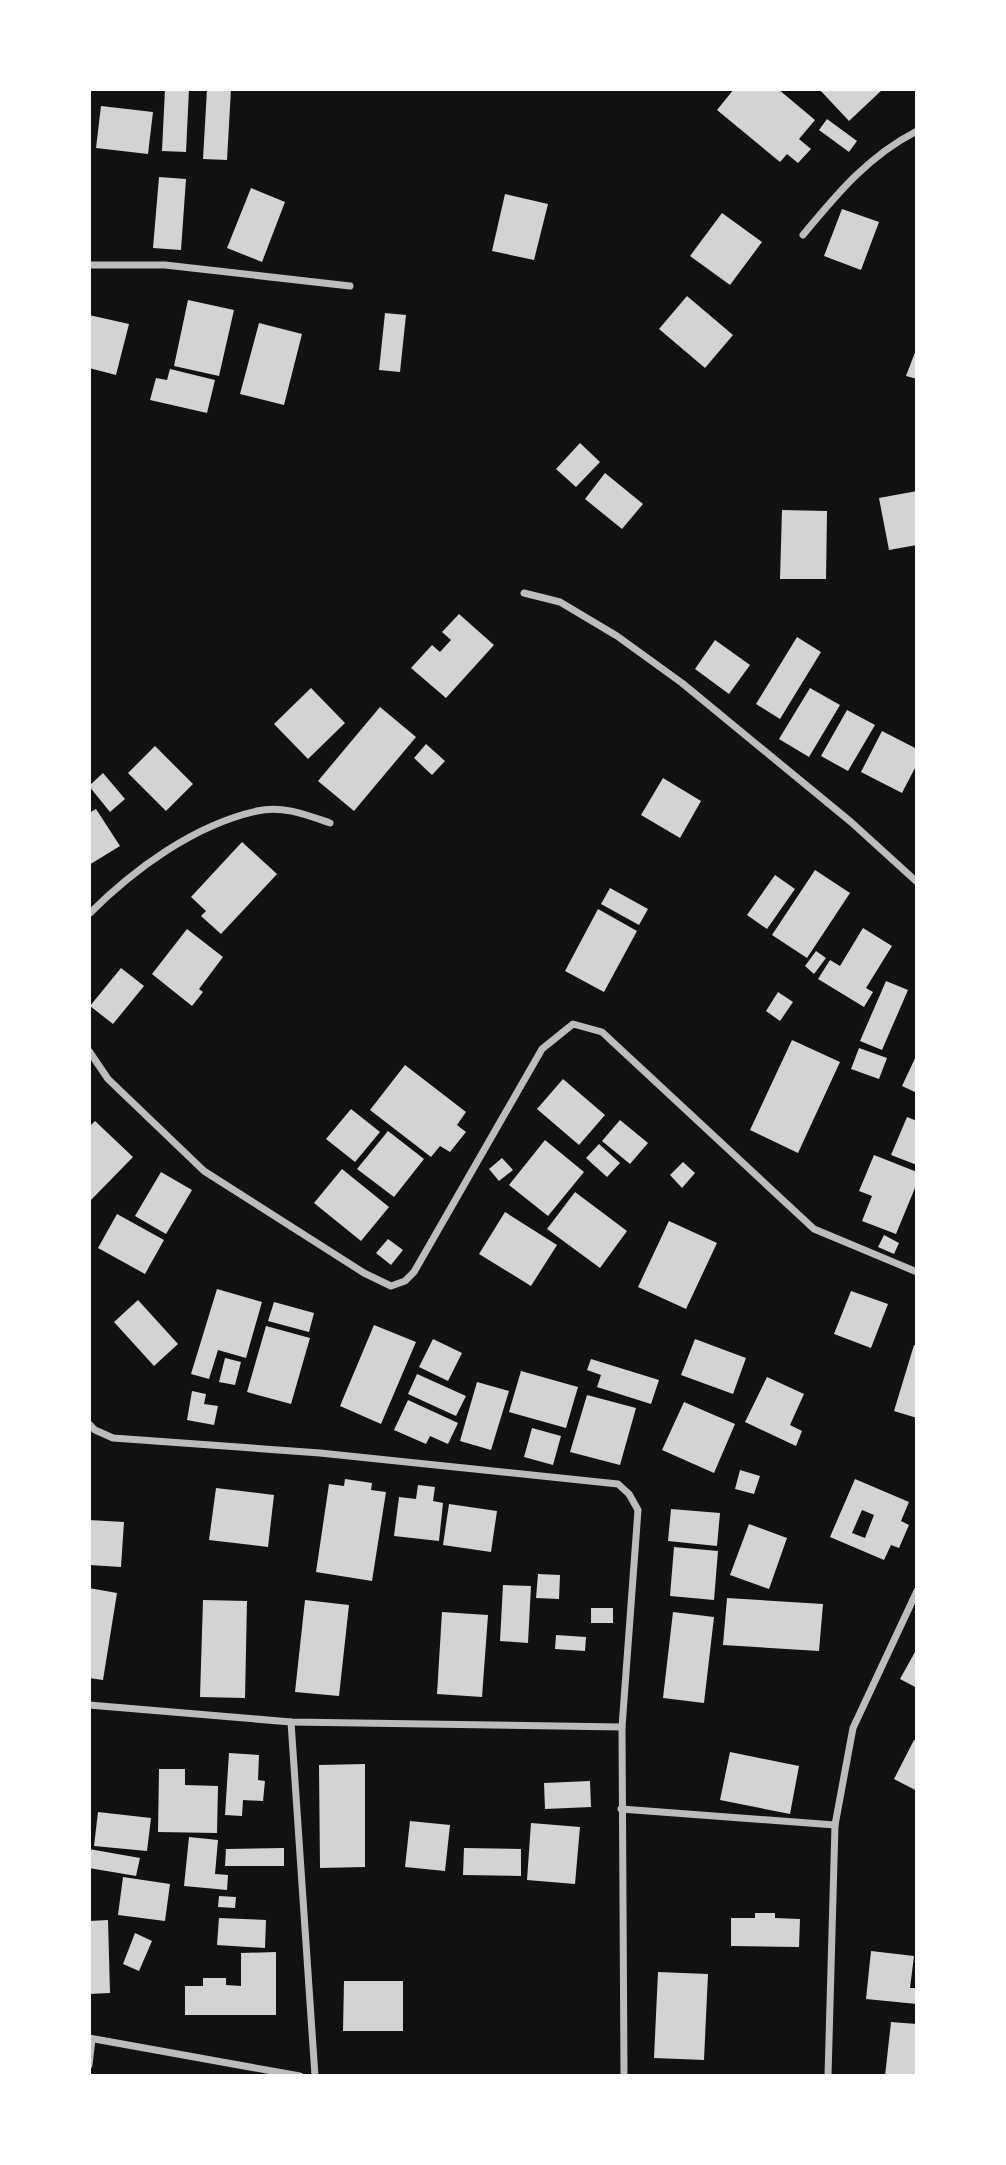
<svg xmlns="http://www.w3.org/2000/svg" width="1006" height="2165" viewBox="0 0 1006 2165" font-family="Inter,sans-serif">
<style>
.building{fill:#d3d3d3;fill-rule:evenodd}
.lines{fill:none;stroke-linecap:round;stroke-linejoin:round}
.minor{stroke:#bcbcbc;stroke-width:7}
</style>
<rect width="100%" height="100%" fill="#111"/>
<g class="building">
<polygon points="165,89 189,89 186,152 162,151"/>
<polygon points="207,89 231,89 227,160 203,159"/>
<polygon points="734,89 778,89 815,120 799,139 811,149 798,163 787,154 780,162 717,110"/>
<polygon points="819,89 883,89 849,121"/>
<polygon points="101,106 153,112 148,154 96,148"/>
<polygon points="827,119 857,141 849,152 819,130"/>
<polygon points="159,177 186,179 181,250 153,248"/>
<polygon points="251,188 285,202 262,262 227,248"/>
<polygon points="505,194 548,204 534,260 492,251"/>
<polygon points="842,209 879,222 861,270 824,256"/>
<polygon points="722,213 762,242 730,285 690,256"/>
<polygon points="687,296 733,335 705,368 659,329"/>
<polygon points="188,300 234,310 219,376 174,366"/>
<polygon points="385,313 406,315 400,372 379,370"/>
<polygon points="89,315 129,324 116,375 89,368"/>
<polygon points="259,323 302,334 284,405 240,394"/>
<polygon points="917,347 917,379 906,376"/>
<polygon points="170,369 215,380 207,413 150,400 156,378 167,380"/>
<polygon points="580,443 600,462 576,487 556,469"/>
<polygon points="605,473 643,504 622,529 585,499"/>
<polygon points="917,491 917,545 889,550 879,498"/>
<polygon points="782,510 827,511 826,579 780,579"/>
<polygon points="459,614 494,645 446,698 411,668 432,645 440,652 451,640 442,632"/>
<polygon points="797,637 821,652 780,719 756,704"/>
<polygon points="715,640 750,665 729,694 695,669"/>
<polygon points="311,688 345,723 308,759 274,724"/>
<polygon points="810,688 840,705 809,757 779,739"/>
<polygon points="380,707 416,737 354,811 318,781"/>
<polygon points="847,710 875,725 848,771 821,756"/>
<polygon points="882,731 917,749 917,764 902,793 861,772"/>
<polygon points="426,744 445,761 432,775 414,758"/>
<polygon points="155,746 193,784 166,811 128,773"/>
<polygon points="103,773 125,799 110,812 89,786"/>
<polygon points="663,778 701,801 680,838 641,815"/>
<polygon points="96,809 120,846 89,865 89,813"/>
<polygon points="242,842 277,874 221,934 201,916 206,911 191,897"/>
<polygon points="815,870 850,893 807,958 772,935"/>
<polygon points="775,875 795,889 767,929 747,915"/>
<polygon points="610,888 648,909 639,925 601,904"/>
<polygon points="598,909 637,931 604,992 565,971"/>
<polygon points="863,928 892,946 866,988 873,992 864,1007 818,979 830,960 840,966"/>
<polygon points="187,929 223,957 199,989 203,992 192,1006 152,974"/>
<polygon points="816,951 826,958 814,974 805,966"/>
<polygon points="121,968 144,986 113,1024 90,1006"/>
<polygon points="886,981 908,990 882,1050 860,1041"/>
<polygon points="778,992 793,1002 780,1021 766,1011"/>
<polygon points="792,1040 840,1062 798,1153 750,1130"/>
<polygon points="859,1048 887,1058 879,1079 851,1069"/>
<polygon points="917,1054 917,1093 902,1086"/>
<polygon points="405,1065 466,1112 457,1125 466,1132 450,1152 440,1146 431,1157 370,1110"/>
<polygon points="563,1079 605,1115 579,1145 537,1109"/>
<polygon points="351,1109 380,1132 355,1162 326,1139"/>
<polygon points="907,1117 917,1121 917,1165 891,1155"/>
<polygon points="620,1120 648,1143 630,1164 602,1141"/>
<polygon points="95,1121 133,1157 89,1202 89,1127"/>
<polygon points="388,1131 424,1159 394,1197 357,1169"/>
<polygon points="545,1140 584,1172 548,1216 509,1185"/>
<polygon points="599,1144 620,1163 607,1177 586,1158"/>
<polygon points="874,1155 917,1172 917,1183 896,1234 862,1221 872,1196 859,1191"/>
<polygon points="502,1158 513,1170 499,1181 489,1169"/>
<polygon points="683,1162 695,1173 682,1188 670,1175"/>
<polygon points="342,1169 389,1207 361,1241 314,1203"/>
<polygon points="161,1172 192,1190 166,1234 135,1216"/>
<polygon points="575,1192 627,1231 600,1268 547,1229"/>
<polygon points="505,1212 557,1245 531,1286 479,1254"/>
<polygon points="117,1214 164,1240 145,1274 98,1248"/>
<polygon points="669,1221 717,1243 686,1309 638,1287"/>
<polygon points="884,1235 899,1243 894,1254 878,1247"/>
<polygon points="388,1239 403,1250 391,1265 376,1253"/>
<polygon points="217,1289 262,1302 246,1358 218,1350 209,1379 191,1374"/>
<polygon points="851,1291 888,1304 871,1348 834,1334"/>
<polygon points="138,1300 178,1344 154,1366 114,1322"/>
<polygon points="274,1302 314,1313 309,1332 268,1321"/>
<polygon points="374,1325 416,1342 381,1424 340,1406"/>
<polygon points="266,1326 310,1338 291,1404 247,1392"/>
<polygon points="433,1339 462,1353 448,1381 419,1367"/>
<polygon points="695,1339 746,1358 733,1394 681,1375"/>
<polygon points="914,1345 917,1346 917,1418 894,1411"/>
<polygon points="225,1358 241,1362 235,1385 219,1382"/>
<polygon points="591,1359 659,1380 651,1404 597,1387 601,1375 587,1370"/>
<polygon points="521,1371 578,1387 566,1428 509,1412"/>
<polygon points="417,1374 466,1396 456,1416 408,1394"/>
<polygon points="767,1377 804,1394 790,1425 802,1431 796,1446 745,1422"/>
<polygon points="477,1382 509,1391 491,1450 460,1441"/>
<polygon points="192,1391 206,1394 204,1404 218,1406 214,1425 187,1420"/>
<polygon points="587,1395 636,1408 620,1465 570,1452"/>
<polygon points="408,1400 458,1423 448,1444 430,1436 426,1444 394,1430"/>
<polygon points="684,1402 735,1424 714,1473 662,1450"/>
<polygon points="532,1428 561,1436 553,1465 524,1457"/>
<polygon points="740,1470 760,1476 754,1494 735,1489"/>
<polygon points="345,1479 372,1483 371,1490 386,1492 372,1581 316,1572 329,1484 344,1486"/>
<path d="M855 1479 909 1502 901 1521 909 1525 899 1548 891 1545 884 1560 830 1537ZM862 1510 874 1515 865 1538 852 1533Z"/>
<polygon points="418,1485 435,1487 433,1501 443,1503 439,1541 394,1536 399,1497 416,1499"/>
<polygon points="216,1488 274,1495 268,1547 209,1540"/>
<polygon points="449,1504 497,1511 491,1552 443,1545"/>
<polygon points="671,1509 720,1513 717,1546 668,1541"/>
<polygon points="89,1520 124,1522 121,1567 89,1565"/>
<polygon points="749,1524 787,1538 769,1589 730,1575"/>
<polygon points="674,1547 718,1551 714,1600 670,1596"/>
<polygon points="538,1574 560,1575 559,1599 536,1598"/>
<polygon points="503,1585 531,1586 528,1643 500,1641"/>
<polygon points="89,1588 117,1593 103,1680 89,1678"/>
<polygon points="727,1598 823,1604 819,1651 723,1645"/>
<polygon points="203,1600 247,1601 245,1698 200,1697"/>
<polygon points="305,1600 349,1605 339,1696 295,1692"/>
<rect x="591" y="1608" width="22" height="15"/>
<polygon points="442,1612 488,1615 482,1697 437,1694"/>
<polygon points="673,1612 714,1617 704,1703 663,1698"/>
<polygon points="556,1635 586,1637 585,1651 555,1649"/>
<polygon points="915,1652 917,1653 917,1688 900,1679"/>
<polygon points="914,1740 917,1741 917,1791 894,1779"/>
<polygon points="730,1752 799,1766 790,1814 720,1800"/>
<polygon points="229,1753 259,1755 258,1780 265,1781 263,1801 243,1800 242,1816 225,1815"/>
<polygon points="365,1764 365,1867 320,1868 319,1765"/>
<polygon points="159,1769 185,1769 185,1785 218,1786 217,1833 158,1832"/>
<polygon points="590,1781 591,1807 545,1809 544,1783"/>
<polygon points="98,1812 151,1818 147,1851 94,1846"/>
<polygon points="410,1821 450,1825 445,1871 405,1867"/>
<polygon points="531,1823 580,1827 575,1884 527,1880"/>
<polygon points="189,1837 218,1840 215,1874 228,1875 227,1890 184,1886"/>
<polygon points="284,1848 284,1866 225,1866 226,1849"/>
<polygon points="464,1848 521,1849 521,1876 463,1875"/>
<polygon points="89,1849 140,1858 136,1876 89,1868"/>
<polygon points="123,1877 170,1884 165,1921 118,1915"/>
<polygon points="219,1896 236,1897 235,1908 218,1907"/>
<polygon points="755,1913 775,1913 775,1918 800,1919 799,1947 731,1946 731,1918 755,1918"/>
<polygon points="219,1918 266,1920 265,1948 217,1945"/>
<polygon points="108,1920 110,1993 89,1994 89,1921"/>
<polygon points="135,1933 152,1941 139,1971 123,1964"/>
<polygon points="871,1951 914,1956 910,1988 917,1988 917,2004 866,1999"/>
<polygon points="276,1952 276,2015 185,2015 185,1986 203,1986 203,1978 226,1978 226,1985 241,1986 241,1953"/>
<polygon points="658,1972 708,1974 704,2060 654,2058"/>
<polygon points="344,1981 403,1981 403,2031 343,2031"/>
<polygon points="891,2022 917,2024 915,2076 885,2076"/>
</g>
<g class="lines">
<g class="minor">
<path d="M803 235C837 194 868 156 917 131"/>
<polyline points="89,265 165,265 350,286"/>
<polyline points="524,593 560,602 617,636 682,683 851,822 917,882"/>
<path d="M89 914C134 869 194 825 257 811 282 805 307 815 330 823"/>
<polyline points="89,1051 108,1079 204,1171 364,1273 391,1286 405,1281 414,1272 542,1049 573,1024 602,1032 814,1229 917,1272"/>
<polyline points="89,1424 95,1430 113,1438 320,1453 618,1484 629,1494 638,1510 622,1727 624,2076"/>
<polyline points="89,1705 291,1722 622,1727"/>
<polyline points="291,1722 315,2076"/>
<polyline points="621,1809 835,1825"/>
<polyline points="89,2038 300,2076"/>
<polyline points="89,2065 92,2039"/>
<polyline points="828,2076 835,1825 853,1728 917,1591"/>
</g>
</g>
<rect width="1006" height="2165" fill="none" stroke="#ffffff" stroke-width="182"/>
</svg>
